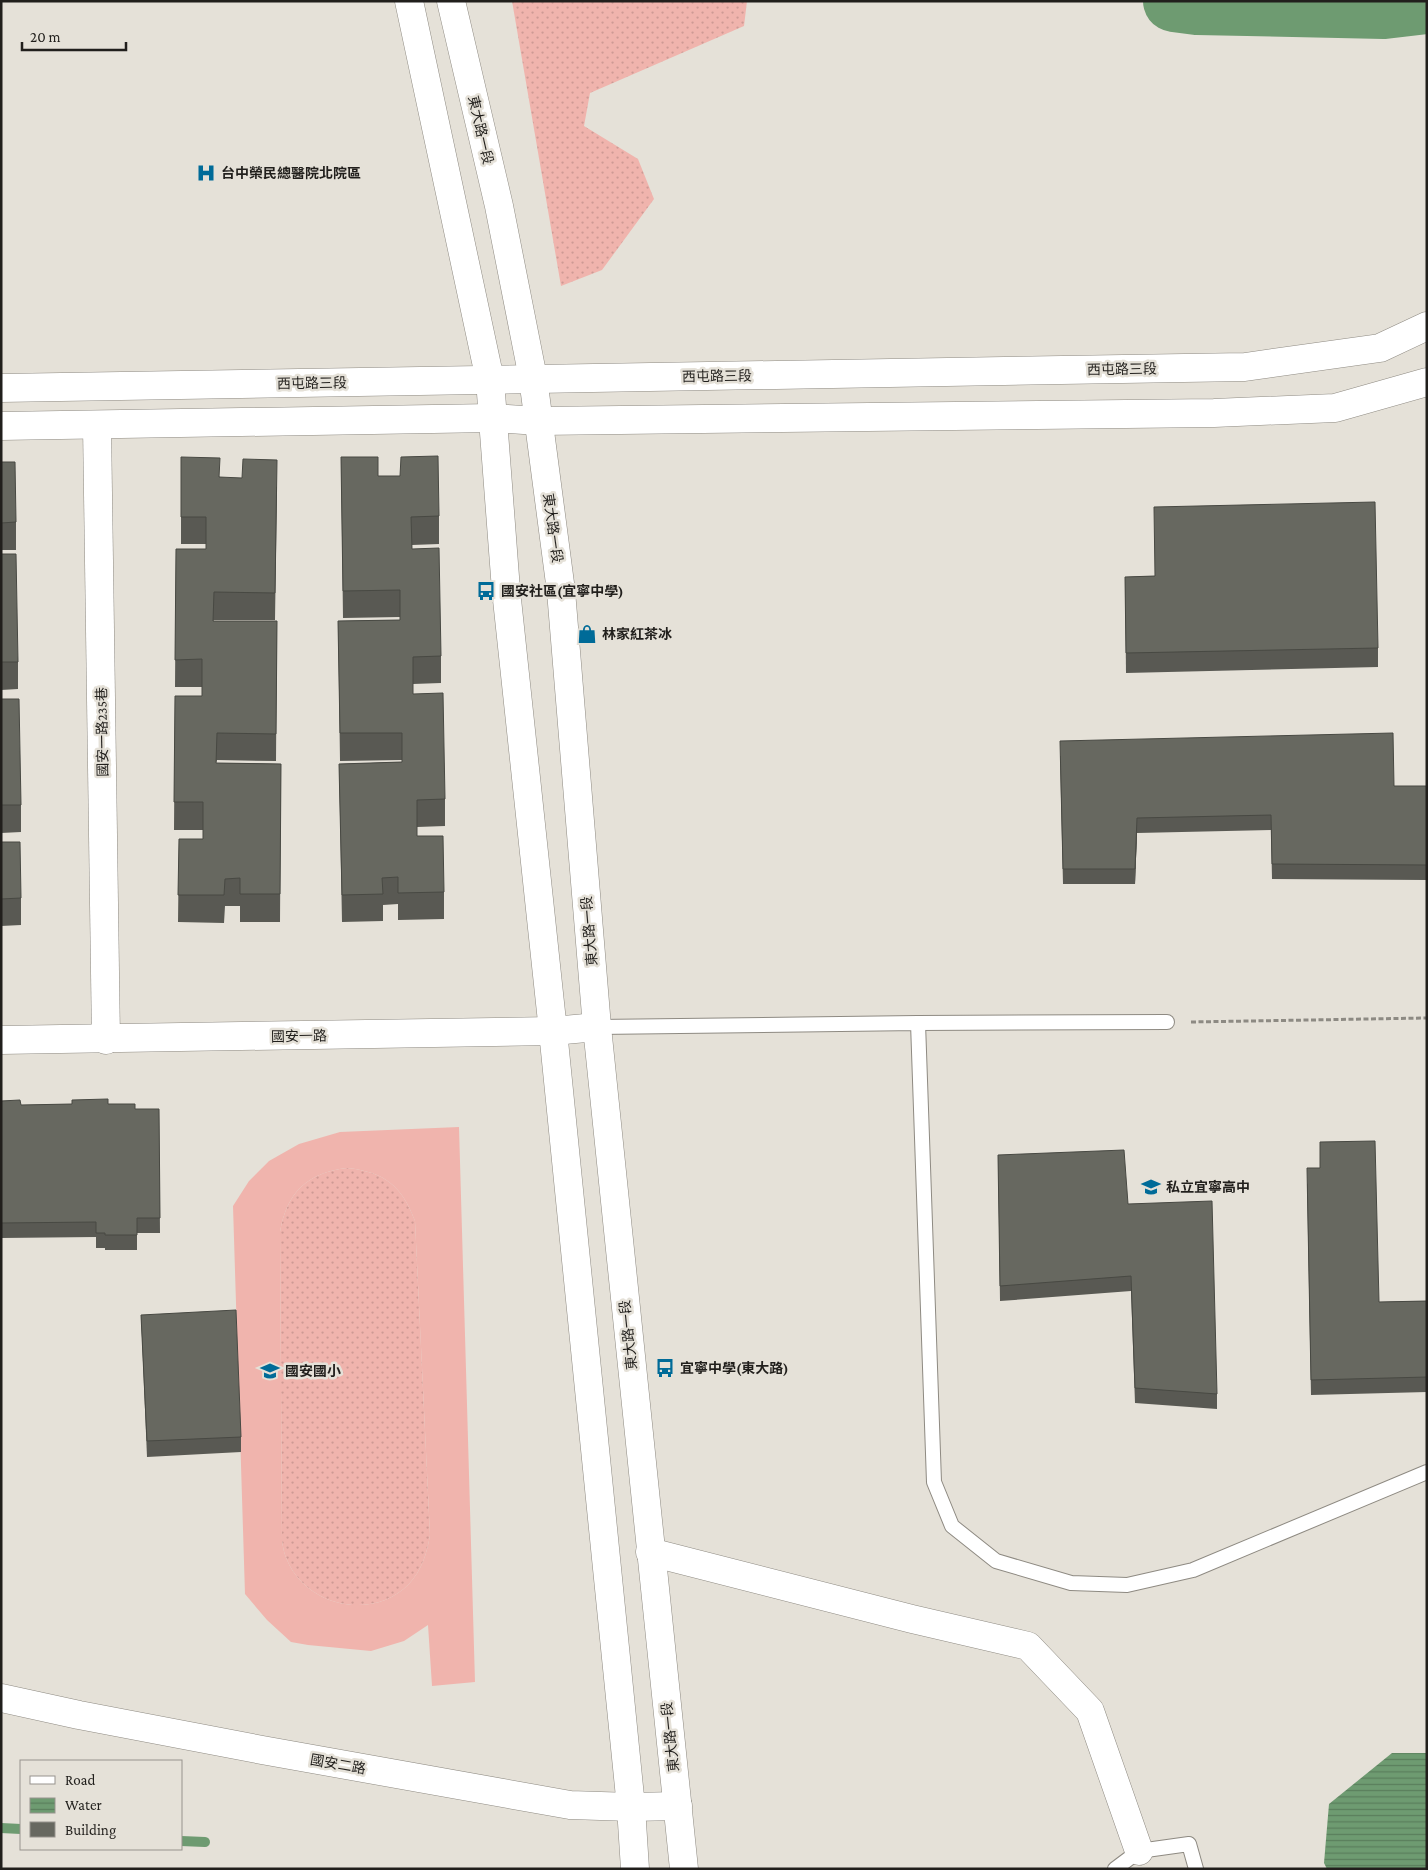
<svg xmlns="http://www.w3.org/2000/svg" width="1428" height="1870" viewBox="0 0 1428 1870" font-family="'Crimson Pro','Noto Sans TC',serif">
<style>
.grass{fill:url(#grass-dots)}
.pitch{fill:#f0b4ad;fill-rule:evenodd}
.water{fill:url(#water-rules)}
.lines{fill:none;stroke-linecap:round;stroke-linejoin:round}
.stream{stroke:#6e9b71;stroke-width:10}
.river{stroke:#6e9b71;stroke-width:62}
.service-casing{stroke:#8e8a82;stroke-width:16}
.minor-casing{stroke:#8e8a82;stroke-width:29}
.tertiary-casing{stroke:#8e8a82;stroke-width:29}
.path{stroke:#8d8a83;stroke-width:3;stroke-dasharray:5 2.5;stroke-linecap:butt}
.service{stroke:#fff;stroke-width:14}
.minor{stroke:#fff;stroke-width:28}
.tertiary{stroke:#fff;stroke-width:28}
.wall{fill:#595953}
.shaded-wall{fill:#484943}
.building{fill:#676860;stroke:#484943}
.labels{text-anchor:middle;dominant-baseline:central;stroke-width:5;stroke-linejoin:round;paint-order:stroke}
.street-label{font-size:14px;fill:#211f1c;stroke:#e5e1d8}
.poi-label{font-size:14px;font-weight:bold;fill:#211f1c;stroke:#e5e1d8;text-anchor:start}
</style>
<defs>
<pattern id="grass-dots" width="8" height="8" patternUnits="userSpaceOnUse" patternTransform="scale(1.25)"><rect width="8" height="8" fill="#f0b4ad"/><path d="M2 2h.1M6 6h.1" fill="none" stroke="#ce9a94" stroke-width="1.8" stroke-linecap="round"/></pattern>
<pattern id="water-rules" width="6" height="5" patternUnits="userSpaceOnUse" patternTransform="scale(1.25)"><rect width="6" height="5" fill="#6e9b71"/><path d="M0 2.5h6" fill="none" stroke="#5a7e5c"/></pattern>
</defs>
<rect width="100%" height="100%" fill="#e5e1d8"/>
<g class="grass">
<polygon points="512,1 747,1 744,26 590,93 584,126 638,159 654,199 602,270 561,286"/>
<path d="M347 1168C385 1172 402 1186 415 1221L430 1535C427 1553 422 1570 409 1584 373 1621 307 1607 287 1560 284 1554 283 1547 282 1541L280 1232C287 1192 307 1173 347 1168Z"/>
</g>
<path class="pitch" d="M459 1127 475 1682 432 1686 428 1625 404 1641 371 1651 308 1645 291 1642 267 1620 245 1594 233 1206 249 1181 269 1161 299 1144 340 1132ZM347 1168C385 1172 402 1186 415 1221L430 1535C427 1553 422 1570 409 1584 373 1621 307 1607 287 1560 284 1554 283 1547 282 1541L280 1232C287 1192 307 1173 347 1168Z"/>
<polygon class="water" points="1392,1753 1427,1753 1427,1869 1327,1869 1324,1863 1329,1804"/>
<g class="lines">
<g class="stream">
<polyline points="1,1828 21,1829"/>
<polyline points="181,1841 205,1842"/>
</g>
<polyline class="river" points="1174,1 1197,4 1384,8 1427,3"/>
<g class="service-casing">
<g id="service">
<polyline points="918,1023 1167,1022"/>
<polyline points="597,1027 918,1023 934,1482 952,1526 996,1561 1071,1583 1127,1585 1193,1570 1427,1472"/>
<polyline points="1115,1869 1139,1851 1189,1844 1196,1869"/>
</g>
</g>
<g class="minor-casing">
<g id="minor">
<polyline points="97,425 106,1040"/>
<polyline points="1,1040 553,1031 597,1027"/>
<polyline points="650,1552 912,1619 1028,1646 1090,1711 1139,1851"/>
</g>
</g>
<g class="tertiary-casing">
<g id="tertiary">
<polyline points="409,1 490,380 506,590 553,1031 631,1807 635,1869"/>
<polyline points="451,1 499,206 533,378 561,591 597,1027 684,1869"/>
<polyline points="1,388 1245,367 1380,348 1427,326"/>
<polyline points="1,426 492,418 539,421 1214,413 1335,408 1427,382"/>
<polyline points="1,1698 79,1715 262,1750 570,1805 631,1807 678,1806"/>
</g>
</g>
<polyline class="path" points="1191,1022 1427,1018"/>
<use href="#service" class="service"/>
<use href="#minor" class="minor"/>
<use href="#tertiary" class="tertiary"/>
</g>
<g class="wall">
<polygon points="181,457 220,477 277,487 275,620 214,620 213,621 277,621 276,761 217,760 216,763 281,764 280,922 240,922 240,906 225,906 224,923 178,922 179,839 203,839 203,830 174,830 175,696 202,696 202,687 175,687 176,549 206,549 206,544 181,544"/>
<polygon points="341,457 378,476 439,516 439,544 412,545 412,549 441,656 441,683 413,684 413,694 445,799 445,826 417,827 417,836 444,892 444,919 398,920 398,904 383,905 383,921 342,922 339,764 402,762 402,760 340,761 338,621 400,620 400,617 343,618"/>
<polygon points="1,462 16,522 16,550 1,550"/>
<polygon points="1,554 18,662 18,689 1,690"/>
<polygon points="1155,576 1378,648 1378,667 1126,673 1125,577"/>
<polygon points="1,699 21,805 21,832 1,833"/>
<polygon points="1060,756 1394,786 1427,786 1427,880 1272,879 1271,830 1137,833 1135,884 1063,884"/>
<polygon points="1,842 21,898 21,925 1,926"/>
<polygon points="1,1101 21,1105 108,1104 135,1109 159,1109 160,1233 137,1233 137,1250 105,1250 105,1248 96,1248 96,1237 1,1238"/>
<polygon points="998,1155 1128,1204 1217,1394 1217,1409 1135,1403 1131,1291 1000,1301"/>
<polygon points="1307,1183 1379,1302 1427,1301 1427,1392 1311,1395"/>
<polygon points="141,1315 241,1437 241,1452 147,1457"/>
</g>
<polygon class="shaded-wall" points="1137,818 1137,833 1135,884 1135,869"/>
<g class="building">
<polygon points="438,456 439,516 411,517 412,549 439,548 441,656 413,657 413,694 443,693 445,799 417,800 417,836 443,836 444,892 398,893 398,877 382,878 383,894 342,895 339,764 402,762 402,733 340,733 338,621 400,620 400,590 343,591 341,457 378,457 378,476 400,476 401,457"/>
<polygon points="181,457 220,458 219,477 242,478 243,459 277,460 275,593 214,592 213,621 277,621 276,734 217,733 216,763 281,764 280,894 240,894 240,878 225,879 224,895 178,895 179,839 203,839 203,802 174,802 175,696 202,696 202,659 175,660 176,549 206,549 206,517 181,517"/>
<polygon points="1,462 15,462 16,522 1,523"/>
<polygon points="1375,502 1378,648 1126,653 1125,577 1155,576 1154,507"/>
<polygon points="1,554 16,554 18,662 1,662"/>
<polygon points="1,699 19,699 21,805 1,805"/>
<polygon points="1393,733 1394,786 1427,786 1427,865 1272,864 1271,815 1137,818 1135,869 1063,869 1060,741"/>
<polygon points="1,842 20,842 21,898 1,899"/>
<polygon points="108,1099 108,1104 135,1104 135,1109 159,1109 160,1218 137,1218 137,1235 105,1235 105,1233 96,1233 96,1222 1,1223 1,1101 20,1100 21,1105 72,1104 72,1100"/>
<polygon points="1375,1141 1379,1302 1427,1301 1427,1377 1311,1380 1307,1168 1320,1168 1320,1142"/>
<polygon points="1124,1150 1128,1204 1212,1201 1217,1394 1135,1388 1131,1276 1000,1286 998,1155"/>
<polygon points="236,1310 241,1437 147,1441 141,1315"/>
</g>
<defs>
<g id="hospital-bare" transform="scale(1.5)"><path d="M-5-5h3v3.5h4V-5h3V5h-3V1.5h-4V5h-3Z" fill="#006b98" stroke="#e5e1d8" stroke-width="2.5" paint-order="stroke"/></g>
<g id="bus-bare" transform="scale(1.5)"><path d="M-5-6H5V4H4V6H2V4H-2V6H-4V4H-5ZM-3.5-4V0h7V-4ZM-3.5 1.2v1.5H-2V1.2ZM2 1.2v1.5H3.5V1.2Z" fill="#006b98" stroke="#e5e1d8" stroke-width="2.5" paint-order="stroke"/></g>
<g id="shop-bare" transform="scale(1.5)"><path d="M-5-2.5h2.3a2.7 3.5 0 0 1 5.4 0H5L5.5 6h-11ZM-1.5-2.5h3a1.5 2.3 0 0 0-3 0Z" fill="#006b98" stroke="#e5e1d8" stroke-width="2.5" paint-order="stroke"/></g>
<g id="school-bare" transform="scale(1.5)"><path d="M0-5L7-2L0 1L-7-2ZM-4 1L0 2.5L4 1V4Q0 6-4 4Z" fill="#006b98" stroke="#e5e1d8" stroke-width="2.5" paint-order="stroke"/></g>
</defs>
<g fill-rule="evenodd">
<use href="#hospital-bare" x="206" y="173"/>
<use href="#bus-bare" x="486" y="591"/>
<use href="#shop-bare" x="587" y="634"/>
<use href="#school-bare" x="1151" y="1187"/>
<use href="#bus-bare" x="665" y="1368"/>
<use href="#school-bare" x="270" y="1371"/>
</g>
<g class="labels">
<g class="street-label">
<text transform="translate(481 130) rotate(77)">東大路一段</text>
<text transform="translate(1122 369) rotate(-1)">西屯路三段</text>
<text transform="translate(717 376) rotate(-1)">西屯路三段</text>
<text transform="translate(312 383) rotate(-1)">西屯路三段</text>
<text transform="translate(553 528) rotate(82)">東大路一段</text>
<text transform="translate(102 732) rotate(-91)">國安一路235巷</text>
<text transform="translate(589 931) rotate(-95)">東大路一段</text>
<text transform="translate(299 1036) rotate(-1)">國安一路</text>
<text transform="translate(628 1335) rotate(-96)">東大路一段</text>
<text transform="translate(670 1737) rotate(-96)">東大路一段</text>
<text transform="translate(338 1764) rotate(10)">國安二路</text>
</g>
<g class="poi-label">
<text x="221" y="173">台中榮民總醫院北院區</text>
<text x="501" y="591">國安社區(宜寧中學)</text>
<text x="602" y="634">林家紅茶冰</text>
<text x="1166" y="1187">私立宜寧高中</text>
<text x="680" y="1368">宜寧中學(東大路)</text>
<text x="285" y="1371">國安國小</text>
</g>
</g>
<rect width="1428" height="1870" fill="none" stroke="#211f1c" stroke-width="5"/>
<rect x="20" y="1760" width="162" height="90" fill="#e5e1d8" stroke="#97938d"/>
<rect x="30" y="1776" width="25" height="8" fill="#ffffff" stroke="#97938d"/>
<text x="65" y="1785" font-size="15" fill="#211f1c">Road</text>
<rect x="30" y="1798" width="25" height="15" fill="url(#water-rules)" stroke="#97938d"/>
<text x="65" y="1810" font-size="15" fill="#211f1c">Water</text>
<rect x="30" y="1822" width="25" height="15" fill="#676860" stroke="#97938d"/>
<text x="65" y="1835" font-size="15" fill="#211f1c">Building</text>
<path d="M22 42v8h104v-8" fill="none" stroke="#211f1c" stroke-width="2.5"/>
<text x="30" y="42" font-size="15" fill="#211f1c" stroke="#e5e1d8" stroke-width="4" paint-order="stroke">20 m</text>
</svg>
